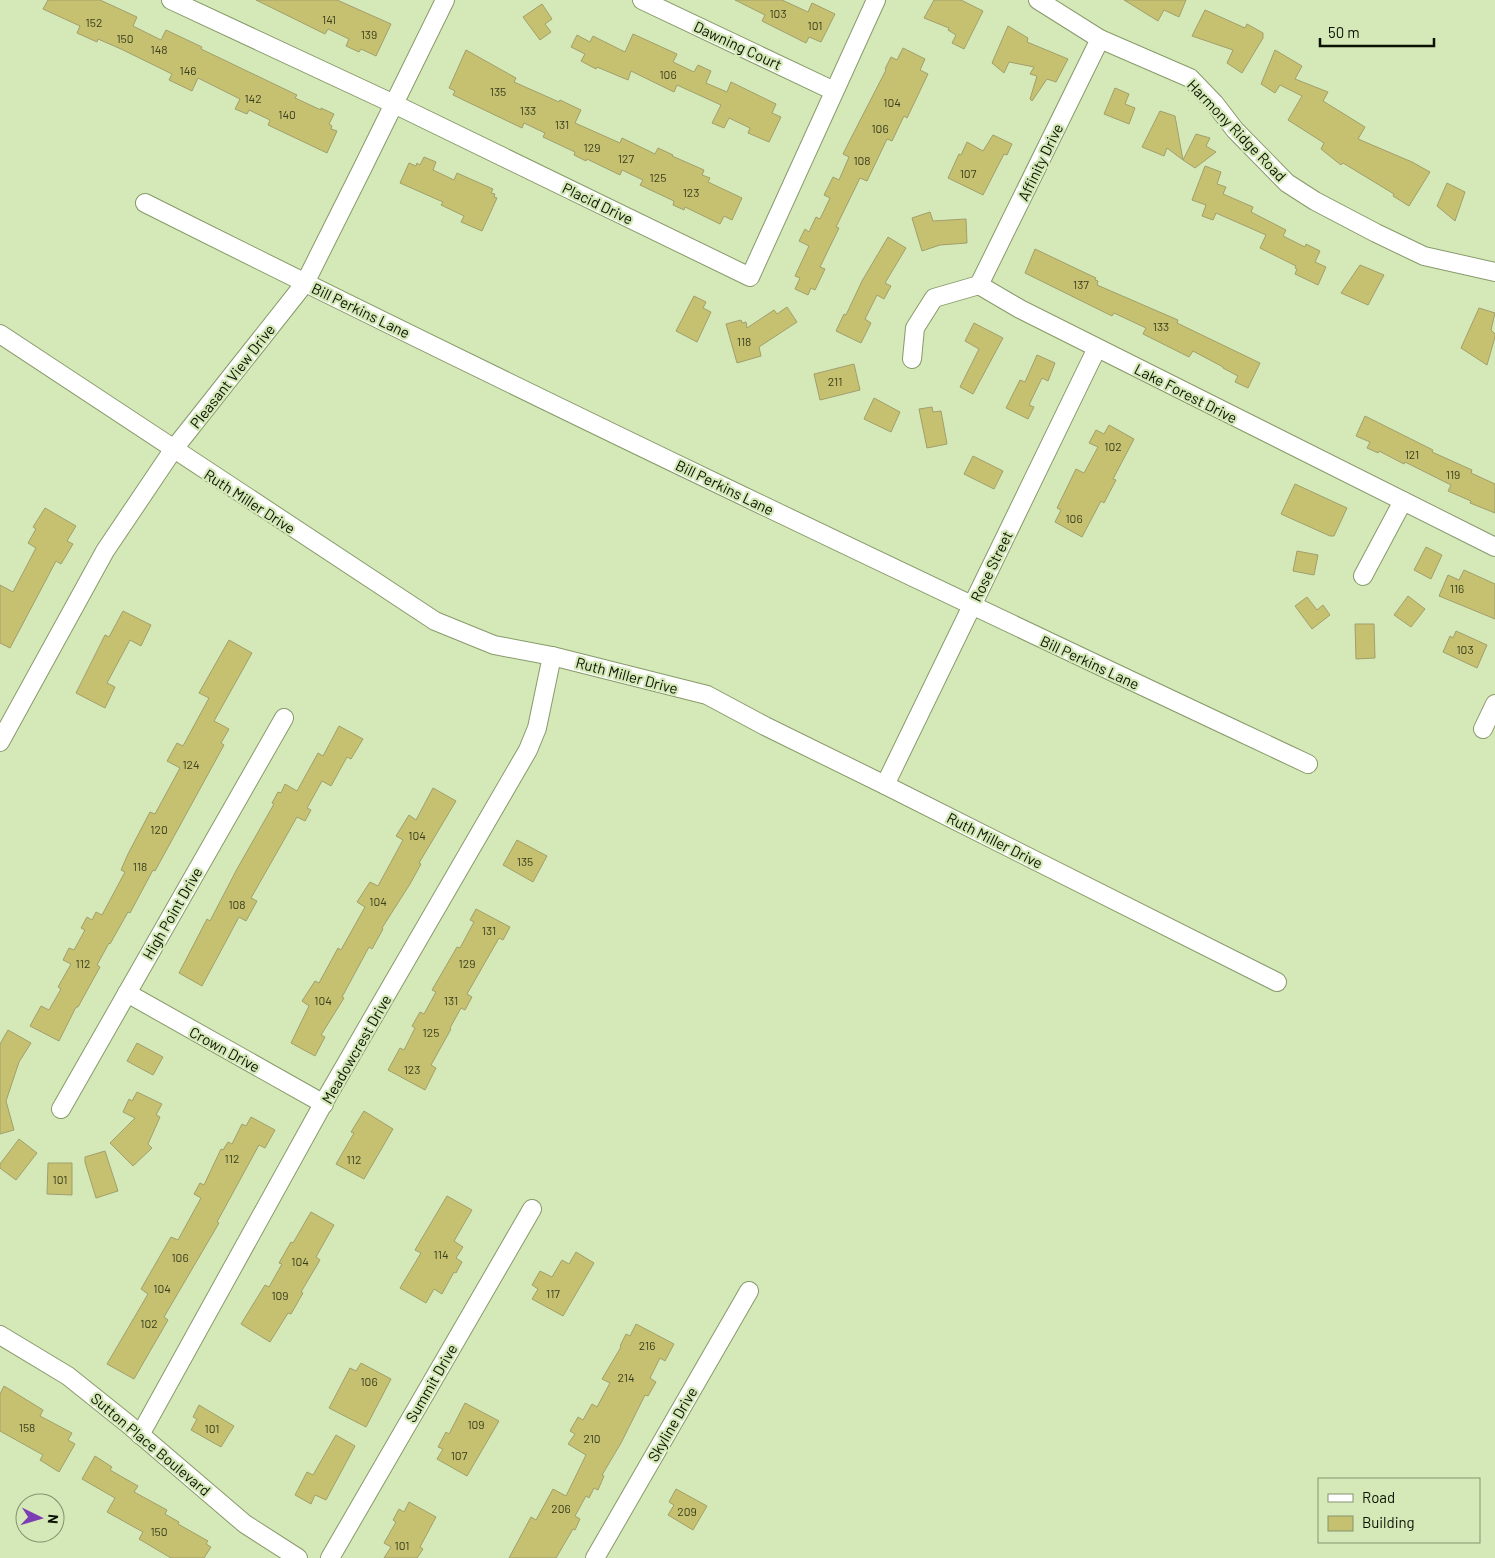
<svg xmlns="http://www.w3.org/2000/svg" width="1495" height="1558" viewBox="0 0 1495 1558" font-family="Barlow,sans-serif">
<style>
.building{fill:#c6c170;stroke:#a19f6c}
.lines{fill:none;stroke-linecap:round;stroke-linejoin:round}
.minor-casing{stroke:#889a6b;stroke-width:20}
.minor{stroke:#fff;stroke-width:18}
.labels{text-anchor:middle;dominant-baseline:central;stroke-width:4.5;stroke-linejoin:round;paint-order:stroke}
.number-label{font-size:12px;fill:#3a3e1e}
.street-label{font-size:15px;fill:#0c1203;stroke:#d4e9b7}
</style>
<rect width="100%" height="100%" fill="#d4e9b7"/>
<g class="building">
<polygon points="48,0 100,0 137,17 133,26 161,40 166,30 202,47 201,49 297,95 295,98 321,110 321,108 334,114 329,124 332,126 331,129 337,131 327,153 268,125 270,120 249,110 247,114 235,109 240,99 198,78 192,91 169,80 172,74 121,49 98,39 97,42 77,33 80,26 43,9"/>
<polygon points="256,0 337,0 391,24 376,56 361,49 359,52 346,46 349,39 328,29 325,34"/>
<polygon points="735,0 782,0 808,12 812,3 835,14 821,42 809,37 806,43 762,21 765,15"/>
<polygon points="934,0 961,0 983,11 964,49 952,43 956,35 948,30 949,28 924,18"/>
<polygon points="1124,0 1186,0 1179,17 1164,10 1158,21"/>
<polygon points="542,4 552,19 545,24 551,32 540,40 523,17"/>
<polygon points="1205,10 1245,28 1247,24 1263,33 1263,38 1242,73 1227,63 1233,50 1192,36"/>
<polygon points="1008,26 1028,38 1027,42 1068,59 1056,82 1047,79 1032,101 1030,99 1037,76 1030,74 1034,67 1009,62 1004,73 992,63"/>
<polygon points="633,34 677,54 673,62 694,72 698,65 711,71 706,83 727,92 731,82 776,104 772,113 781,117 769,142 748,133 750,128 729,118 724,128 712,123 721,105 677,85 674,92 631,71 628,80 597,67 596,69 581,61 585,54 571,47 577,35 590,42 593,36 625,52"/>
<polygon points="903,48 925,59 920,70 928,74 907,118 904,116 892,141 887,139 867,181 860,178 836,227 839,228 820,267 825,269 815,290 811,288 808,295 795,289 800,278 795,276 809,246 799,241 805,229 809,232 816,217 820,219 830,198 824,195 833,177 839,180 849,157 843,154 850,140 886,70 885,69 891,57 897,60"/>
<polygon points="466,50 516,78 514,82 559,102 560,100 581,110 575,123 620,143 622,138 655,154 658,148 673,155 672,156 704,170 702,175 710,178 708,182 742,198 732,220 724,216 720,224 685,207 684,210 673,205 674,201 640,185 643,180 622,170 620,175 587,159 586,161 574,155 575,152 543,137 545,133 524,123 522,128 453,95 455,91 449,88"/>
<polygon points="1275,50 1302,66 1295,79 1328,92 1323,101 1365,127 1358,139 1412,162 1430,172 1409,206 1393,196 1394,194 1343,163 1341,165 1321,149 1324,143 1288,120 1302,96 1280,85 1275,93 1261,84"/>
<polygon points="1115,88 1129,94 1125,104 1135,108 1129,124 1104,114"/>
<polygon points="1160,111 1175,116 1183,160 1167,148 1164,156 1142,147"/>
<polygon points="1196,134 1210,138 1206,146 1216,152 1195,168 1183,160"/>
<polygon points="993,135 1012,144 1007,155 1004,154 983,195 948,178 959,154 961,155 967,142 983,151"/>
<polygon points="424,157 436,162 433,170 454,180 457,173 493,189 491,193 495,194 494,197 497,198 482,231 461,222 464,216 441,205 443,202 400,183 409,163 416,166 417,163 420,165"/>
<polygon points="1205,166 1221,172 1217,184 1226,187 1223,194 1253,207 1251,212 1286,230 1283,236 1305,247 1306,244 1320,251 1315,262 1326,267 1318,285 1295,274 1297,269 1295,268 1296,266 1260,248 1266,235 1216,213 1213,220 1202,216 1206,205 1192,200"/>
<polygon points="1447,183 1465,192 1455,221 1437,206"/>
<polygon points="930,212 933,221 966,219 967,243 940,245 922,251 912,218"/>
<polygon points="888,237 906,248 885,283 891,286 884,299 877,295 865,319 871,323 861,343 836,331 844,314 846,315 862,281"/>
<polygon points="1035,249 1096,278 1095,280 1098,281 1097,285 1178,320 1177,323 1260,363 1248,388 1235,382 1238,376 1223,368 1223,367 1193,351 1189,357 1143,334 1146,328 1114,313 1112,316 1025,273"/>
<polygon points="1360,265 1384,275 1368,305 1341,293"/>
<polygon points="694,296 706,302 703,308 711,312 697,342 676,331"/>
<polygon points="787,307 797,322 759,347 761,356 737,363 726,324 741,320 742,323 746,322 747,328 774,310 777,314"/>
<polygon points="1479,308 1495,313 1491,330 1495,334 1495,337 1487,365 1461,348"/>
<polygon points="974,323 1003,338 973,394 960,387 979,349 965,341"/>
<polygon points="1037,355 1055,363 1048,381 1042,378 1029,405 1034,407 1028,419 1006,408 1020,380 1025,382"/>
<polygon points="854,364 860,390 820,400 814,374"/>
<polygon points="874,398 900,412 891,432 864,419"/>
<polygon points="932,407 933,412 941,411 947,444 927,448 919,409"/>
<polygon points="1365,416 1433,450 1432,452 1472,470 1471,473 1495,484 1495,513 1470,503 1471,501 1448,491 1451,485 1405,462 1404,464 1379,451 1378,453 1367,448 1370,442 1356,436"/>
<polygon points="1109,425 1134,439 1113,479 1116,480 1104,503 1101,501 1082,537 1055,522 1061,510 1057,508 1076,469 1084,473 1098,447 1089,443 1096,430 1104,434"/>
<polygon points="973,456 1003,471 994,489 964,474"/>
<polygon points="1295,484 1347,508 1334,536 1330,536 1281,514"/>
<polygon points="45,508 76,526 67,541 73,544 61,564 56,561 10,648 0,643 0,585 13,592 36,548 28,543 36,529 33,527"/>
<polygon points="1426,547 1442,555 1431,579 1414,570"/>
<polygon points="1297,551 1318,555 1314,575 1293,571"/>
<polygon points="1464,570 1495,584 1495,619 1439,596 1448,575 1459,580"/>
<polygon points="1408,596 1425,609 1411,627 1394,615"/>
<polygon points="1307,597 1317,610 1323,605 1330,615 1312,629 1295,606"/>
<polygon points="123,611 151,625 141,646 130,640 107,683 115,687 105,708 76,693 105,635 109,637"/>
<polygon points="1355,624 1374,624 1375,658 1356,659"/>
<polygon points="1456,631 1487,645 1477,668 1443,652 1450,636 1453,638"/>
<polygon points="229,640 252,653 214,721 229,729 221,743 224,745 155,871 153,870 130,913 128,912 110,944 109,943 97,965 100,967 78,1007 76,1007 59,1041 30,1026 41,1006 49,1010 61,989 58,987 71,964 63,960 69,948 74,950 85,930 81,928 87,917 92,920 96,912 102,915 125,872 121,870 128,854 150,812 155,814 180,768 167,761 177,743 183,746 209,698 199,693"/>
<polygon points="339,726 363,739 351,759 347,757 331,786 322,781 307,808 311,810 305,821 297,817 251,898 257,901 246,921 239,917 202,986 179,973 207,919 210,921 237,869 274,804 272,803 278,792 281,793 285,784 297,791 318,753 323,756"/>
<polygon points="433,788 456,801 419,863 421,864 410,884 382,928 383,929 372,949 369,947 342,997 344,998 321,1035 325,1037 315,1056 291,1043 309,1006 302,1001 315,981 319,983 338,948 341,950 365,907 357,902 370,882 378,886 403,840 396,836 409,815 416,820"/>
<polygon points="517,840 547,856 533,882 503,865"/>
<polygon points="476,909 510,927 503,940 499,938 467,994 472,997 465,1010 461,1008 450,1028 451,1029 431,1065 436,1068 425,1090 388,1070 400,1048 404,1050 415,1028 412,1026 420,1012 424,1014 436,992 432,990 457,947 460,948 474,922 470,920"/>
<polygon points="8,1030 31,1043 19,1062 6,1101 14,1130 0,1134 0,1044"/>
<polygon points="137,1043 163,1057 153,1075 127,1061"/>
<polygon points="137,1092 162,1104 156,1115 160,1117 148,1144 152,1148 133,1166 110,1143 135,1118 123,1112 129,1099 132,1101"/>
<polygon points="364,1111 393,1129 364,1179 336,1164 354,1133 351,1132"/>
<polygon points="251,1117 275,1130 265,1148 259,1145 217,1222 219,1223 164,1317 168,1320 134,1379 107,1364 148,1294 141,1289 171,1237 178,1240 201,1198 194,1194 200,1183 204,1185 221,1149 223,1150 228,1142 232,1144 242,1124 246,1126"/>
<polygon points="19,1139 37,1153 16,1180 0,1168 0,1164"/>
<polygon points="105,1151 118,1191 96,1198 85,1162 85,1157"/>
<polygon points="48,1163 72,1163 72,1195 47,1194"/>
<polygon points="447,1196 472,1210 454,1241 463,1247 456,1258 462,1262 456,1273 454,1272 442,1294 434,1289 426,1303 400,1288 421,1253 415,1250"/>
<polygon points="311,1212 334,1225 316,1257 320,1260 301,1292 303,1293 291,1314 288,1313 270,1342 241,1324 265,1285 269,1287 282,1264 279,1263 291,1242 293,1243"/>
<polygon points="576,1252 594,1263 563,1316 532,1299 538,1289 532,1285 540,1271 552,1277 562,1260 569,1264"/>
<polygon points="636,1324 674,1344 665,1361 660,1358 650,1378 656,1382 648,1396 645,1395 621,1443 602,1475 604,1476 598,1490 594,1488 589,1498 586,1496 575,1516 580,1519 575,1530 573,1529 556,1558 509,1558 531,1517 536,1520 553,1489 566,1496 586,1455 568,1444 575,1434 570,1431 578,1417 583,1420 592,1404 597,1407 610,1383 602,1379 621,1347 620,1346 626,1334 630,1336"/>
<polygon points="361,1363 391,1379 366,1427 329,1408 350,1368 356,1371"/>
<polygon points="4,1386 43,1410 40,1416 72,1433 68,1440 75,1444 59,1472 40,1460 43,1455 0,1431 0,1394"/>
<polygon points="465,1403 499,1421 467,1476 437,1459 443,1449 438,1447 446,1432 449,1434"/>
<polygon points="199,1405 234,1426 221,1447 191,1430 197,1419 193,1417"/>
<polygon points="336,1435 355,1446 326,1500 315,1495 311,1504 295,1495 307,1472 313,1475"/>
<polygon points="95,1456 112,1467 110,1470 138,1486 134,1492 167,1510 165,1514 179,1522 178,1524 208,1541 206,1544 211,1547 204,1558 171,1558 139,1539 143,1532 107,1512 115,1498 82,1479"/>
<polygon points="676,1489 707,1506 693,1530 668,1515 674,1505 669,1502"/>
<polygon points="409,1502 436,1517 420,1547 423,1549 417,1558 384,1558 391,1547 384,1543 396,1522 393,1520 399,1509 404,1512"/>
</g>
<g class="lines">
<g class="minor-casing">
<g id="minor">
<polyline points="171,0 394,104 750,277 876,0"/>
<polyline points="642,0 834,91"/>
<polyline points="1038,0 1100,39 1190,78 1215,104 1235,130 1287,183 1315,201 1376,233 1424,256 1495,272"/>
<path d="M145 203C530 396 919 581 1308 764"/>
<polyline points="979,285 1100,39"/>
<polyline points="0,334 435,621 494,645 552,656 707,695 765,726 885,785 1277,982"/>
<polyline points="912,359 915,328 934,298 979,285 1020,309 1495,547"/>
<polyline points="1363,576 1403,501"/>
<polyline points="1483,729 1495,704"/>
<polyline points="0,742 105,551 173,450 305,283 362,169 445,0"/>
<polyline points="885,785 1097,348"/>
<polyline points="127,993 324,1104"/>
<polyline points="61,1109 284,718"/>
<polyline points="0,1335 68,1376 128,1424 245,1524 298,1558"/>
<polyline points="140,1435 328,1095 528,750 537,728 552,656"/>
<polyline points="330,1558 532,1209"/>
<polyline points="595,1558 749,1291"/>
</g>
</g>
<use href="#minor" class="minor"/>
</g>
<g class="labels">
<g class="number-label">
<text x="778" y="13">103</text>
<text x="329" y="19">141</text>
<text x="94" y="22">152</text>
<text x="815" y="25">101</text>
<text x="369" y="34">139</text>
<text x="125" y="38">150</text>
<text x="159" y="49">148</text>
<text x="188" y="70">146</text>
<text x="668" y="74">106</text>
<text x="498" y="91">135</text>
<text x="253" y="98">142</text>
<text x="892" y="102">104</text>
<text x="528" y="110">133</text>
<text x="287" y="114">140</text>
<text x="562" y="124">131</text>
<text x="880" y="128">106</text>
<text x="592" y="147">129</text>
<text x="626" y="158">127</text>
<text x="862" y="160">108</text>
<text x="968" y="173">107</text>
<text x="658" y="177">125</text>
<text x="691" y="192">123</text>
<text x="1081" y="284">137</text>
<text x="1161" y="326">133</text>
<text x="744" y="341">118</text>
<text x="835" y="381">211</text>
<text x="1113" y="446">102</text>
<text x="1412" y="454">121</text>
<text x="1453" y="474">119</text>
<text x="1074" y="518">106</text>
<text x="1457" y="588">116</text>
<text x="1465" y="649">103</text>
<text x="191" y="764">124</text>
<text x="159" y="829">120</text>
<text x="417" y="835">104</text>
<text x="525" y="861">135</text>
<text x="140" y="866">118</text>
<text x="378" y="901">104</text>
<text x="237" y="904">108</text>
<text x="489" y="930">131</text>
<text x="83" y="963">112</text>
<text x="467" y="963">129</text>
<text x="323" y="1000">104</text>
<text x="451" y="1000">131</text>
<text x="431" y="1032">125</text>
<text x="412" y="1069">123</text>
<text x="232" y="1158">112</text>
<text x="354" y="1159">112</text>
<text x="60" y="1179">101</text>
<text x="441" y="1254">114</text>
<text x="180" y="1257">106</text>
<text x="300" y="1261">104</text>
<text x="162" y="1288">104</text>
<text x="553" y="1293">117</text>
<text x="280" y="1295">109</text>
<text x="149" y="1323">102</text>
<text x="647" y="1345">216</text>
<text x="626" y="1377">214</text>
<text x="369" y="1381">106</text>
<text x="476" y="1424">109</text>
<text x="27" y="1427">158</text>
<text x="212" y="1428">101</text>
<text x="592" y="1438">210</text>
<text x="459" y="1455">107</text>
<text x="561" y="1508">206</text>
<text x="687" y="1511">209</text>
<text x="159" y="1531">150</text>
<text x="402" y="1545">101</text>
</g>
<g class="street-label">
<text transform="translate(738 45) rotate(25)">Dawning Court</text>
<text transform="translate(1237 130) rotate(46)">Harmony Ridge Road</text>
<text transform="translate(1040 162) rotate(-64)">Affinity Drive</text>
<text transform="translate(598 203) rotate(26)">Placid Drive</text>
<text transform="translate(361 310) rotate(26)">Bill Perkins Lane</text>
<text transform="translate(232 376) rotate(-52)">Pleasant View Drive</text>
<text transform="translate(1186 393) rotate(27)">Lake Forest Drive</text>
<text transform="translate(725 487) rotate(26)">Bill Perkins Lane</text>
<text transform="translate(250 501) rotate(33)">Ruth Miller Drive</text>
<text transform="translate(991 566) rotate(-64)">Rose Street</text>
<text transform="translate(1090 662) rotate(25)">Bill Perkins Lane</text>
<text transform="translate(627 675) rotate(15)">Ruth Miller Drive</text>
<text transform="translate(995 840) rotate(27)">Ruth Miller Drive</text>
<text transform="translate(172 913) rotate(-60)">High Point Drive</text>
<text transform="translate(225 1049) rotate(29)">Crown Drive</text>
<text transform="translate(356 1049) rotate(-60)">Meadowcrest Drive</text>
<text transform="translate(431 1383) rotate(-60)">Summit Drive</text>
<text transform="translate(672 1424) rotate(-60)">Skyline Drive</text>
<text transform="translate(151 1444) rotate(40)">Sutton Place Boulevard</text>
</g>
</g>
<rect x="1318" y="1478" width="162" height="65" fill="#d4e9b7" stroke="#84936f"/>
<rect x="1328" y="1494" width="25" height="8" fill="#ffffff" stroke="#84936f"/>
<text x="1362" y="1503" font-size="15" fill="#0c1203">Road</text>
<rect x="1328" y="1516" width="25" height="15" fill="#c6c170" stroke="#84936f"/>
<text x="1362" y="1528" font-size="15" fill="#0c1203">Building</text>
<g transform="translate(40 1518) rotate(95)"><circle r="24" fill="#d4e9b7" stroke="#84936f"/>
<path d="M0-4L9 19L0 12L-9 19Z" fill="#7e3eb3"/>
<text y="-8" font-size="14" font-weight="bold" text-anchor="middle" fill="#0c1203">N</text>
</g>
<path d="M1320 38v8h114v-8" fill="none" stroke="#0c1203" stroke-width="2.5"/>
<text x="1328" y="38" font-size="15" fill="#0c1203" stroke="#d4e9b7" stroke-width="4" paint-order="stroke">50 m</text>
</svg>
